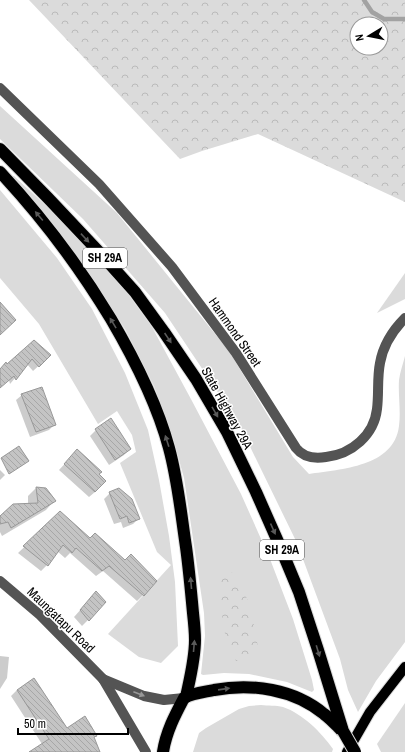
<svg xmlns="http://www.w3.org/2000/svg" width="405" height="752" viewBox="0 0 405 752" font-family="'Archivo Narrow',sans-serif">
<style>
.green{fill:#dbdbdb}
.forest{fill:url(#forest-crowns);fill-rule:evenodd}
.shadow{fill:#0003}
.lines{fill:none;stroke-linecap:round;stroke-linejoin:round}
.stream{stroke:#a2a2a2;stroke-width:4.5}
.building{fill:url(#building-back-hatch);stroke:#989898}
.major-casing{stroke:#dbdbdb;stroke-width:12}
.highway-casing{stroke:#dbdbdb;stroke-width:14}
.minor{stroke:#545454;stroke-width:10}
.major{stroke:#000;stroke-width:10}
.highway{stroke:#000;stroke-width:12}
.highway-bridge-casing{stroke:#dbdbdb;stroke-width:14;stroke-linecap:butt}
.highway-bridge{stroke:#000;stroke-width:12}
.oneway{fill:#595959}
.oneway2{fill:#989898}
.labels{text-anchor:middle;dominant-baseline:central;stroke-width:3;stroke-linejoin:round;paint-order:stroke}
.shield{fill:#fff;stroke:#4c4c4c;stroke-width:1}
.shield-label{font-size:12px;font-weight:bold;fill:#000}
.street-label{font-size:13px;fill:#000;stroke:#fff}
</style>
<defs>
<pattern id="forest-crowns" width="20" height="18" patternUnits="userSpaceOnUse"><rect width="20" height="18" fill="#dbdbdb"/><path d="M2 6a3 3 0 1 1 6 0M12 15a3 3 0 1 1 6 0" fill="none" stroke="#bababa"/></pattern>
<pattern id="building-back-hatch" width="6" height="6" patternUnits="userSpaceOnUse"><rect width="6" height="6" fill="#c4c4c4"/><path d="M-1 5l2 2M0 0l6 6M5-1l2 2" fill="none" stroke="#a7a7a7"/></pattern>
</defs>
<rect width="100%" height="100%" fill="#fff"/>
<g class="green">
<path d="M0 106 117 213 229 351 293 457 309 474C341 469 394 467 399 426 401 411 398 395 399 380 400 372 403 364 405 356V642L376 681 358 712 348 690 340 659 297 543 239 424 165 313 83 219 0 139Z"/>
<polygon points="12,176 14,176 55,214 93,254 128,294 152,327 192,401 241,494 270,559 293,619 312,680 314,690 312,692 287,682 249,674 224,673 203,675 201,674 205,636 204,613 184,478 173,438 154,386 125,329 82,263 37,205 12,177"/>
<polygon points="0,190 57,258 92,309 125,373 148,430 159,480 169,536 175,582 178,646 161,663 139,657 108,634 171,565 157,552 120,463 136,452 132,435 117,411 98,424 39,324 0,278"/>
<polygon points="405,273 405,299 377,313"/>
<polygon points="405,703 405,752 381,752 377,744"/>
<path d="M261 705C268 706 276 705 283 707 303 714 321 732 333 749L332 752H193L199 733 206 728 239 709 249 706Z"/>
</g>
<g class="forest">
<path d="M29 0H405V202L258 134 202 151 180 159ZM357 24H381V48H357Z"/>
<polygon points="223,569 235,574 249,603 256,635 258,648 249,658 236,661 229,648 224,630 218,584"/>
</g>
<g class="shadow">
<polygon points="34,341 45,360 33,371 27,364 10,384 9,380 0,387 0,370"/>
<polygon points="22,395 55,424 49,430 30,437 16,400"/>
<polygon points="96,430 130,449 124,455 109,465 90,436"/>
<polygon points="72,456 101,472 98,475 95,492 89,497 59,470"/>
<polygon points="0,470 5,475 0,480"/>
<polygon points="36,488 54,501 46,510 2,536 0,532 0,517 28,504 28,496"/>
<polygon points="110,493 139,518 133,524 123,528 121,522 114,524 104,499"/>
<polygon points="60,513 90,539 125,561 143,595 137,601 103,571 96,576 70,553 65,558 57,551 47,565 41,571 18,553"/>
<polygon points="91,598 88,620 82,626 74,617"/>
<polygon points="0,656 9,657 7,678 0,689"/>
<polygon points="17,690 66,729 93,738 99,752 34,752 42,744 11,696"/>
</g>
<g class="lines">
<polyline class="stream" points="364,0 372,12 384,19 405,19"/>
</g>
<g class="building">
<polygon points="0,302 16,320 0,335"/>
<polygon points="34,340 51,355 39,367 32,359 16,380 14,376 0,388 0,369 6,362 7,364"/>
<polygon points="42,387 56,425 36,432 21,394"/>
<polygon points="111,418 131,449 115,460 95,429"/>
<polygon points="19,446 29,461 9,474 1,458"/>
<polygon points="77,449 102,472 99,474 106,481 95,492 64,464"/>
<polygon points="36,487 46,488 56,501 11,528 8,522 0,524 0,516 13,504 38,503"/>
<polygon points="119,488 132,499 140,519 129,523 127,516 120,519 109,492"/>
<polygon points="60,511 90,538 95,533 125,560 131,554 157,581 144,596 109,566 102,571 76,548 72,553 63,545 48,566 23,546"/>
<polygon points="96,591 106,602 89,621 80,610"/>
<polygon points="34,678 67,728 85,716 97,736 94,737 100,752 29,752 49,739 17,690"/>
</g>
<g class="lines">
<g class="major-casing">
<polyline id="major" points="347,752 370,712 405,667"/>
</g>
<g class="highway-casing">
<g id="highway">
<polyline points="0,149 48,198 100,253 135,292 164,332 196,379 227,432 256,492 279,544 299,592 318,650 343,731"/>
<path d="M0 172C42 217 79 266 111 319 135 360 157 403 169 448 178 481 181 514 186 547 189 569 191 591 193 613 194 622 195 631 195 640 195 659 190 678 186 697"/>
<path d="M163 752C166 732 175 715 184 698 193 693 205 692 214 690 252 683 294 689 324 714 331 719 336 725 342 731"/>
</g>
</g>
<g class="minor">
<path d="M0 88 99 184 172 267 236 353 296 448C303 457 314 459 326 457 352 454 374 435 377 409 379 393 377 378 380 363 383 346 393 330 405 318"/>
<polyline points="0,581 40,615 103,679 146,752"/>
<polyline points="103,679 144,696 164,700 184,698"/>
</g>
<use href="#major" class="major"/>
<use href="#highway" class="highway"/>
<g class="highway-bridge-casing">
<polyline id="highway-bridge" points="343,731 355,752"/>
</g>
<use href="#highway-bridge" class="highway-bridge"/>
</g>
<defs><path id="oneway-solid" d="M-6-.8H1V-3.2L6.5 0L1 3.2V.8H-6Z"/></defs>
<g class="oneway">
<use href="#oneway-solid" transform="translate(39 216) rotate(-130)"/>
<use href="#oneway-solid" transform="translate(85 238) rotate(47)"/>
<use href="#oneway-solid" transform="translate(113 323) rotate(-121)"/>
<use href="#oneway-solid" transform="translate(168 338) rotate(56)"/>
<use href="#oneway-solid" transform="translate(215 412) rotate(60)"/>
<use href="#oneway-solid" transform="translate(167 441) rotate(-108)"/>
<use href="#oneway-solid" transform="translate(273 529) rotate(66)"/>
<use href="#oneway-solid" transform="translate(191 583) rotate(-95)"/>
<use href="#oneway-solid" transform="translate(194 646) rotate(-85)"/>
<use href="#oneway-solid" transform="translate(318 651) rotate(73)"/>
<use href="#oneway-solid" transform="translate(224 689) rotate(-8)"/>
</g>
<use class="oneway2" href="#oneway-solid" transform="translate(139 694) rotate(21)"/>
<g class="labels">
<g class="shield">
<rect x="83" y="248" width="44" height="20" rx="3"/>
<rect x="260" y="540" width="44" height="20" rx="3"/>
</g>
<g class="shield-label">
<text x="105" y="258">SH 29A</text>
<text x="282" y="550">SH 29A</text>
</g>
<g class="street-label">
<text transform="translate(235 332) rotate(55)">Hammond Street</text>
<text transform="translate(227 408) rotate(61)">State Highway 29A</text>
<text transform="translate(61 620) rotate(44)">Maungatapu Road</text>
</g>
</g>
<g transform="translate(369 36) rotate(260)"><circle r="19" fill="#ffffff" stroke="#999999"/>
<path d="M0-3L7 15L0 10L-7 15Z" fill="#000000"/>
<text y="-6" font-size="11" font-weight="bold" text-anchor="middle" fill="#000000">N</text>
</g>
<path d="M18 728v6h110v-6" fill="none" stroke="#000000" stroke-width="2"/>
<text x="24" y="728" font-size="12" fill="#000000" stroke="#ffffff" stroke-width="3" paint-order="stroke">50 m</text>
</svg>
